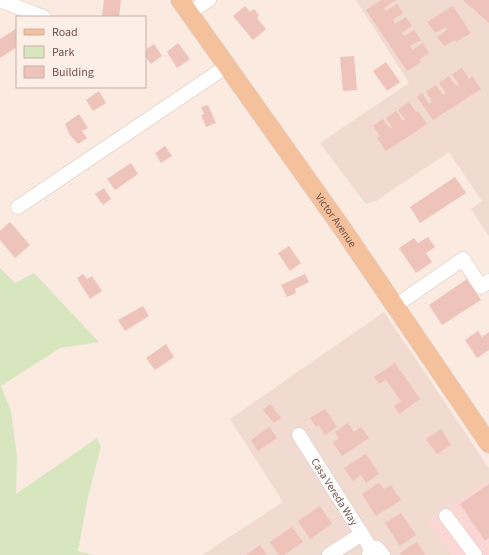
<svg xmlns="http://www.w3.org/2000/svg" width="489" height="555" viewBox="0 0 489 555" font-family="'Source Sans 3',sans-serif">
<style>
.residential{fill:#f1dacf}
.commercial{fill:#fad7d4}
.green{fill:#d8e6c0}
.building{fill:#eec3ba}
.lines{fill:none;stroke-linecap:round;stroke-linejoin:round}
.minor-casing{stroke:#ddc5bd;stroke-width:15}
.major-casing{stroke:#d4cac8;stroke-width:19}
.minor{stroke:#fff;stroke-width:14}
.major{stroke:#f5c09c;stroke-width:18}
.labels{text-anchor:middle;dominant-baseline:central;stroke-width:3.5;stroke-linejoin:round;paint-order:stroke}
.street-label{font-size:11px;fill:#6f4f49;stroke:#feefe6}
</style>
<rect width="100%" height="100%" fill="#faeae0"/>
<g class="residential">
<polygon points="356,0 489,0 489,236 471,209 482,201 449,152 376,201 366,204 320,143 409,83"/>
<polygon points="384,312 489,468 489,481 428,522 452,555 202,555 283,502 230,419"/>
</g>
<polygon class="commercial" points="489,481 489,555 452,555 427,522"/>
<polygon class="green" points="0,268 15,283 34,273 99,342 60,348 1,386 11,411 17,457 16,494 97,438 101,446 88,497 78,551 93,555 0,555"/>
<g class="building">
<polygon points="104,0 121,0 119,17 102,17"/>
<polygon points="382,0 396,0 384,8 386,11 397,4 403,13 393,20 395,24 406,17 412,26 401,33 404,36 414,30 421,40 410,46 412,50 423,43 429,53 419,59 421,62 407,71 366,10"/>
<polygon points="463,0 489,0 489,23"/>
<polygon points="245,6 250,12 254,9 259,15 257,18 266,29 253,40 233,16"/>
<polygon points="453,6 471,33 456,42 455,40 444,46 437,37 447,30 446,27 435,33 427,22"/>
<polygon points="17,28 17,47 0,58 0,39"/>
<polygon points="178,43 190,59 177,68 167,52"/>
<polygon points="154,44 162,56 151,64 145,56 145,50"/>
<polygon points="354,56 357,90 343,91 340,57"/>
<polygon points="386,62 400,82 387,91 373,71"/>
<polygon points="462,68 469,79 472,76 481,89 433,120 417,97 422,93 429,104 432,102 426,91 436,85 443,95 446,93 439,83 449,76 456,86 459,85 452,74"/>
<polygon points="99,91 106,103 93,111 86,100"/>
<polygon points="409,102 416,112 418,111 427,124 386,151 377,138 380,136 373,126 383,119 390,129 392,127 386,118 396,111 403,121 405,119 398,110"/>
<polygon points="208,105 216,123 206,127 201,115 204,114 201,107"/>
<polygon points="79,114 88,128 82,131 87,138 78,144 70,135 65,124"/>
<polygon points="165,146 172,156 161,163 155,153"/>
<polygon points="131,163 138,174 115,190 107,179"/>
<polygon points="455,177 466,193 420,223 410,207"/>
<polygon points="104,188 111,199 103,205 95,194"/>
<polygon points="10,222 30,245 15,258 0,240 0,231"/>
<polygon points="428,237 435,247 426,253 432,262 416,273 399,248 414,238 418,243"/>
<polygon points="289,246 301,263 290,271 278,253"/>
<polygon points="83,274 87,279 92,276 102,291 90,299 77,278"/>
<polygon points="305,274 309,282 295,289 296,293 287,297 281,285"/>
<polygon points="467,279 481,300 442,325 429,305"/>
<polygon points="143,306 149,316 125,331 118,320"/>
<polygon points="478,331 482,337 489,332 489,350 477,358 465,340"/>
<polygon points="166,344 174,357 155,370 146,358"/>
<polygon points="395,363 420,399 399,414 394,406 401,401 386,380 379,384 374,377"/>
<polygon points="270,404 281,418 274,423 263,410"/>
<polygon points="325,409 337,427 325,435 319,425 316,427 310,418"/>
<polygon points="348,423 354,432 361,427 369,438 342,456 333,443 339,438 335,432"/>
<polygon points="269,427 277,438 258,451 251,440"/>
<polygon points="441,429 451,445 437,454 426,439"/>
<polygon points="366,454 379,474 366,483 361,475 353,481 344,468"/>
<polygon points="379,483 384,489 391,485 401,500 376,516 362,494"/>
<polygon points="489,484 489,538 485,541 460,504"/>
<polygon points="320,506 332,524 310,539 298,521"/>
<polygon points="401,513 416,535 400,546 385,523"/>
<polygon points="292,527 303,542 284,555 279,555 270,542"/>
<polygon points="417,542 425,555 401,555 400,553"/>
<polygon points="260,545 267,555 246,555"/>
</g>
<g class="lines">
<g class="minor-casing">
<g id="minor">
<polyline points="4,2 44,17"/>
<polyline points="189,13 209,0"/>
<polyline points="18,207 227,66"/>
<polyline points="395,306 463,259 481,287 489,281"/>
<path id="s1" d="M299 435 370 547 369 555"/>
<polyline points="446,516 475,555"/>
<polyline points="370,547 377,548 383,555"/>
<polyline points="329,555 362,534"/>
</g>
</g>
<g class="major-casing">
<g id="major">
<path id="s2" d="M180 0 342 228 489 444"/>
</g>
</g>
<use href="#minor" class="minor"/>
<use href="#major" class="major"/>
</g>
<g class="labels">
<g class="street-label">
<text stroke="none"><textPath href="#s2" startOffset="270">Victor Avenue</textPath></text>
<text stroke="none"><textPath href="#s1" startOffset="67">Casa Vereda Way</textPath></text>
</g>
</g>
<rect x="16" y="16" width="130" height="72" fill="#feefe6" stroke="#c5afa7"/>
<rect x="24" y="29" width="20" height="6" fill="#f5c09c" stroke="#c5afa7"/>
<text x="52" y="36" font-size="12" fill="#6f4f49">Road</text>
<rect x="24" y="46" width="20" height="12" fill="#d8e6c0" stroke="#c5afa7"/>
<text x="52" y="56" font-size="12" fill="#6f4f49">Park</text>
<rect x="24" y="66" width="20" height="12" fill="#eec3ba" stroke="#c5afa7"/>
<text x="52" y="76" font-size="12" fill="#6f4f49">Building</text>
</svg>
